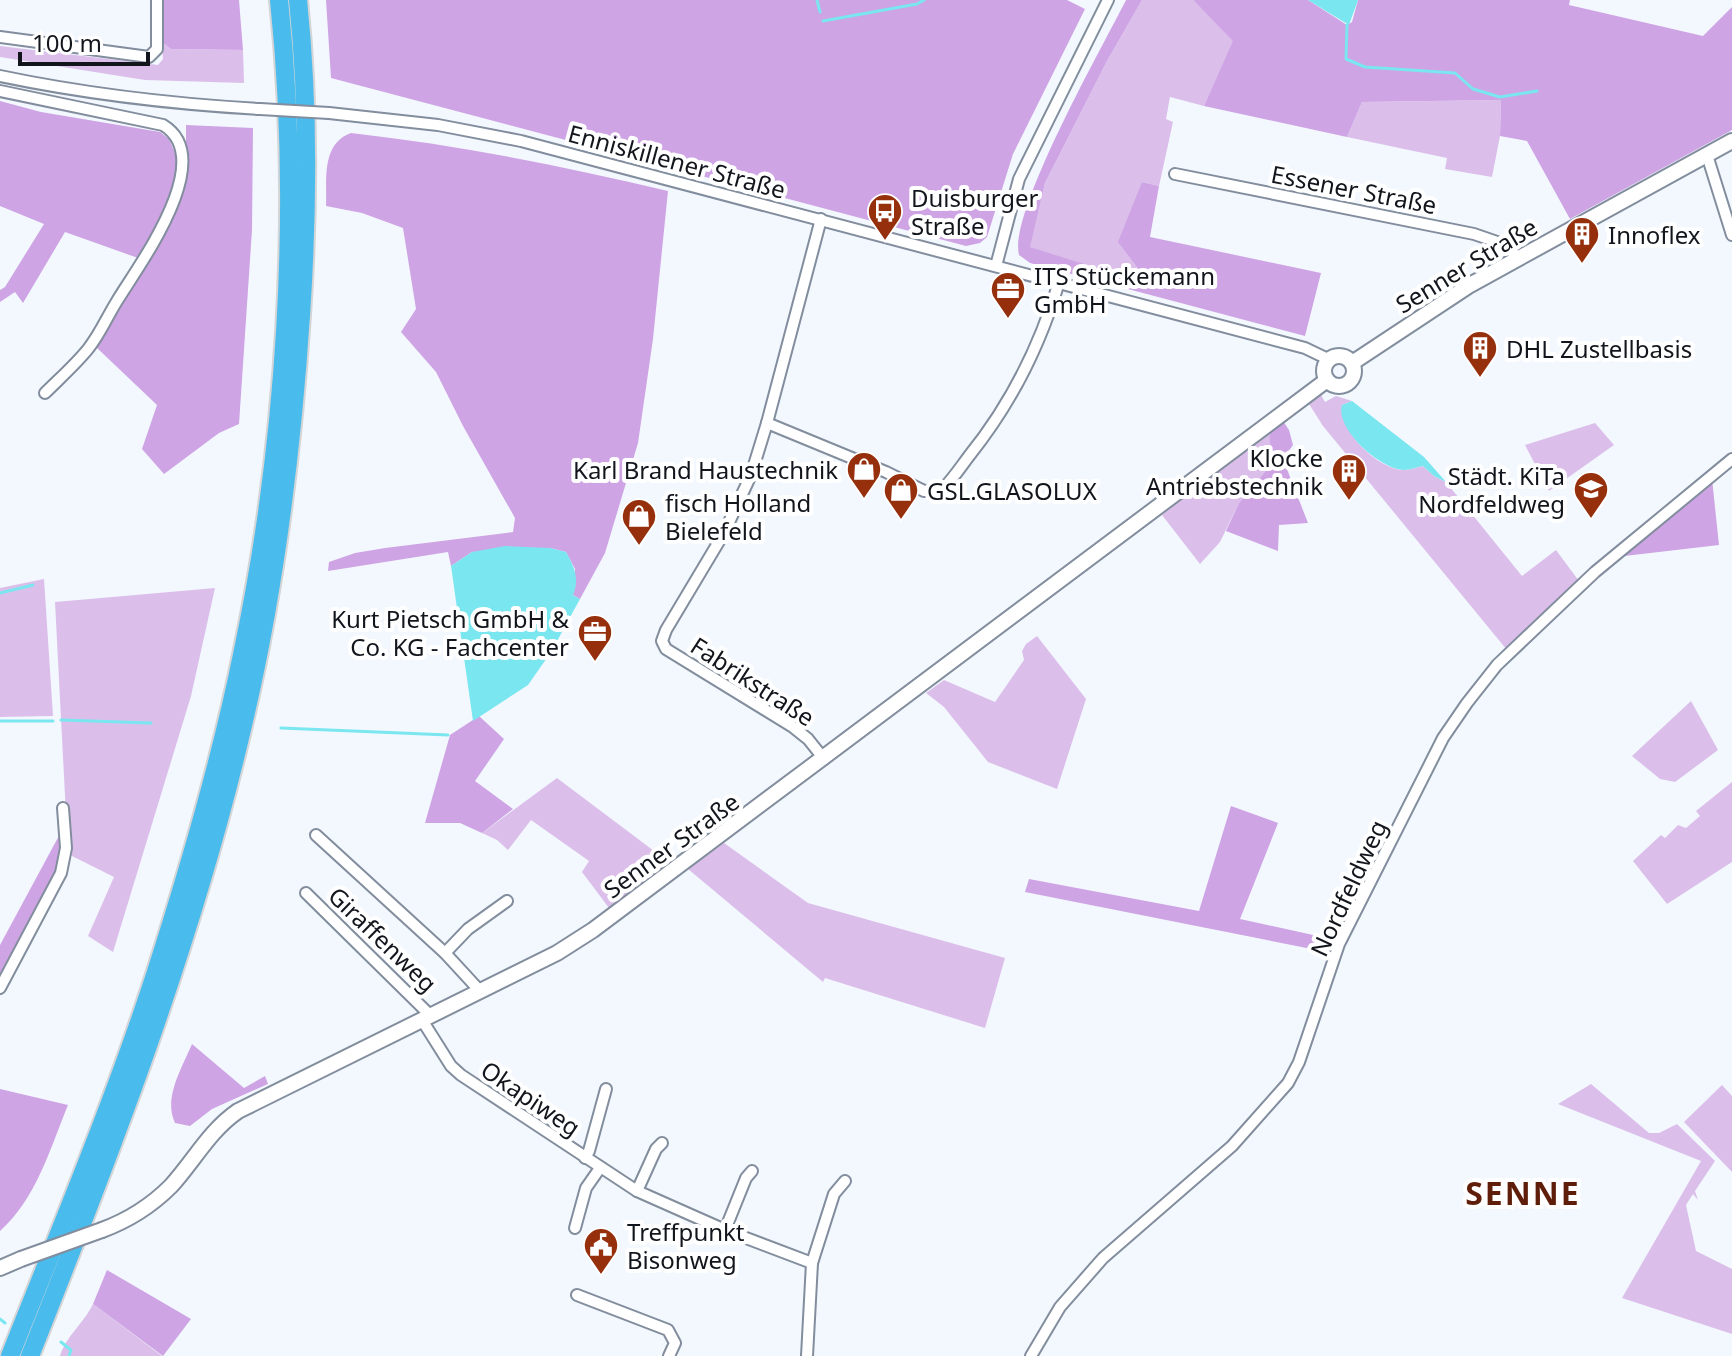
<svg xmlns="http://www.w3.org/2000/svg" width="1732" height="1356" viewBox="0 0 1732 1356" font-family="'Noto Sans',sans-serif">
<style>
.green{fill:#dbbfea}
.forest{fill:#cea4e5}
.water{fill:#7ae6ef}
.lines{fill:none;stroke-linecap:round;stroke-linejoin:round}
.stream{stroke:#7ae6ef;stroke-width:3}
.street-casing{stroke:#828d9d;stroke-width:14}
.secondary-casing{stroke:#828d9d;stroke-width:18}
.highway-casing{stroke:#d4d5d6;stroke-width:22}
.street{stroke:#fff;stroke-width:10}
.secondary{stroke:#fff;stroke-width:14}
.highway{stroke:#49bbed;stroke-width:18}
.street-bridge-casing{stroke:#828d9d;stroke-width:14;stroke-linecap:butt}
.secondary-bridge-casing{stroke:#828d9d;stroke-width:18;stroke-linecap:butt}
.street-bridge{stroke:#fff;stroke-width:10}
.secondary-bridge{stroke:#fff;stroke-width:14}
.labels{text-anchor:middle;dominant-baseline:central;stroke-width:8;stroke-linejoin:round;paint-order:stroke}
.street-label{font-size:24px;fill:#12161c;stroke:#fff}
.poi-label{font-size:24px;fill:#12161c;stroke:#fff;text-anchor:start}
.district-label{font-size:32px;font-weight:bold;letter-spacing:2px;fill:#5f1e09;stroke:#fff}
</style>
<rect width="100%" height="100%" fill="#f3f8ff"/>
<g class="green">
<polygon points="1142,0 1193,0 1234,41 1204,106 1170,97 1166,119 1173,122 1159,186 1142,182 1152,286 1029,247 1045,183 1107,61"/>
<polygon points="162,42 171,49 243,50 244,83 145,80 0,57 0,46 158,65 163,59"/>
<polygon points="1501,100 1500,136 1492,177 1445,169 1447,158 1347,137 1362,102"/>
<path d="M1321 395 1325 402 1336 396 1352 401 1342 405C1339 431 1377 469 1404 470 1410 470 1417 467 1423 466L1434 476 1446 482 1522 576 1556 550 1579 581 1507 650 1323 426 1309 404Z"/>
<polygon points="1595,423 1614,445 1549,491 1525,445"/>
<polygon points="1269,431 1273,451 1268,468 1239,503 1220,542 1200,564 1162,515"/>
<polygon points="44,579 53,716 0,717 0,588"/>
<polygon points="215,588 191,696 113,952 88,936 114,877 68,854 55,602"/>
<polygon points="1037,636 1086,699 1057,789 988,762 944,707 926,693 944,680 995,702 1024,660 1022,651 1026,644"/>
<polygon points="1691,701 1718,750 1675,782 1660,779 1632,756"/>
<polygon points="557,778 670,863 609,908 582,872 589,861 531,820 508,850 497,840 482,833"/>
<polygon points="1732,782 1732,862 1667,904 1633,861 1661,835 1665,838 1678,825 1686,828 1700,816 1696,811"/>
<polygon points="724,843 808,903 1005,958 985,1028 825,978 823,982 688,869"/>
<polygon points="1591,1084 1649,1133 1659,1133 1677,1124 1715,1161 1695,1191 1698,1200 1693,1194 1686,1205 1696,1251 1732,1269 1732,1334 1622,1298 1701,1161 1558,1104"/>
<polygon points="1722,1085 1732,1096 1732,1172 1684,1122"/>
<path d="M93 1304 162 1356H60C66 1336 84 1323 93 1304Z"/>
</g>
<g class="forest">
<polygon points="164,0 239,0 243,50 171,49 162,42"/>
<polygon points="326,0 1067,0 1085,9 1013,154 987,237 980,243 966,246 331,78"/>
<path d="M1126 0H1142L1107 61 1045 183 1030 247 1151 285 1118 242 1142 182 1159 186 1150 237 1321 273 1305 336 1030 263 1019 255C1008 213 1103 46 1126 0Z"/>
<polygon points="1193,0 1308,0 1347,25 1352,22 1358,0 1570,0 1569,5 1703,36 1732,7 1732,130 1570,219 1527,141 1500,136 1501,100 1362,102 1347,137 1204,106 1233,41"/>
<polygon points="0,101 41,112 160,132 169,139 175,153 186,152 186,125 253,128 252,230 239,424 219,433 164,474 142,449 157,405 96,347 118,304 145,263 138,258 65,232 23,303 15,292 0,302 0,290 5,287 44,224 0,206"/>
<path d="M351 133C458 145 563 166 668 191L653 339 638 443 605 553 580 599 573 595 575 569 566 552 550 548 472 552 451 566 448 552 328 571 329 562 355 553 385 548 513 532 515 518 463 426 436 372 401 332 416 309 403 228 362 213 326 206C327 179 321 144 351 133Z"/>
<polygon points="1283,421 1289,430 1293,445 1283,459 1308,523 1279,525 1278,551 1226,531 1239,503 1268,468 1272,460 1269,431"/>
<polygon points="1712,479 1719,545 1616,557"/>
<polygon points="479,716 504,739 475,781 513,809 482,833 460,823 425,823 450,735"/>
<polygon points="1231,806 1278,823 1240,919 1336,940 1332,953 1025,892 1029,879 1199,911"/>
<polygon points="61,832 62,860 0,981 0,945"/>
<path d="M192 1044 244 1088 265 1076 268 1084 212 1109 190 1126 175 1123C163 1098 182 1068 192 1044Z"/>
<path d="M0 1089 68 1105C50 1149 36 1199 0 1231Z"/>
<polygon points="107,1270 191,1319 163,1356 93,1304"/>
</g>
<g class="water">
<polygon points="1308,0 1358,0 1349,25"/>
<path d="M1352 401 1424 457 1446 482 1434 476 1423 466C1417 467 1410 470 1404 470 1380 469 1335 429 1342 405Z"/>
<path d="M505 546 550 548 566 552C574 566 580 579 573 595L580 599 551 652 528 685 473 721 451 566 472 552Z"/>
</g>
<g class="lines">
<g class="stream">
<polyline points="817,0 820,12"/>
<polyline points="823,21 917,4 924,0"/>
<polyline points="1347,25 1346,59 1365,67 1455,73 1473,89 1500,97 1537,91"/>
<polyline points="0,593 33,585"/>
<polyline points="61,720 151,723"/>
<polyline points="0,721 53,721"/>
<polyline points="281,728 448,735"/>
<polyline points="0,1319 5,1323"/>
<polyline points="61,1342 71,1350 69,1356"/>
</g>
<g class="street-casing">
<g id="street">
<polyline points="0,37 149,57 157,49 157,0"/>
<path d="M0 76C86 94 172 104 260 109"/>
<path d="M0 91 163 125C219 159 138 266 117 301 107 317 100 334 88 349 75 365 59 379 45 393"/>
<polyline points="329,113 438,125 521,141 1305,348 1330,360"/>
<polyline points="1707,155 1732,235"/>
<polyline points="1175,174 1474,234 1503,244 1518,257"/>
<polyline points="821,219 767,423 751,475 724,533 666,630 662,641 666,649 793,727 808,739 824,759"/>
<polyline points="996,266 1019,179 1108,0"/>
<path d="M767 423 886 472 924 491 942 490C952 480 960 468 969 456 1011 404 1040 346 1059 282"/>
<polyline points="316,835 445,953 480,991"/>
<polyline points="306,893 430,1015"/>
<polyline points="445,953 468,929 507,901"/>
<polyline points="0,988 61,873 66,848 63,808"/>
<polyline points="422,1020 451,1066 461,1075 637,1191 725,1230 812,1263 834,1194 845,1181"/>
<polyline points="585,1158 589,1151 606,1089"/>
<polyline points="637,1191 656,1149 662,1143"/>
<polyline points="575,1228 586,1188 600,1168"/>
<polyline points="725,1230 746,1178 752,1171"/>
<polyline points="577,1295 668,1330 675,1343 669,1356"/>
<polyline points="807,1356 812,1263"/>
<polyline points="1031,1356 1060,1307 1103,1258 1232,1146 1288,1083 1299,1062 1339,944 1443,738 1467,703 1497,665 1595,572 1732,459"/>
</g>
</g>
<g class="secondary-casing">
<g id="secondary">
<circle cx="1339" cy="371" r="15"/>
<polyline points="1352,363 1470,285 1732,141"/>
<path d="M102 1230C129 1220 151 1206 171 1186 194 1161 209 1131 238 1111L557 953 593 930 1327 380"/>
<polyline points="0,1268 21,1259"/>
</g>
</g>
<g class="highway-casing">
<g id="highway">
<path d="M10 1356C60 1230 113 1104 155 975 189 869 221 760 243 650 286 445 301 208 279 0"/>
<path d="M30 1356C112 1150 193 941 243 725 275 590 292 453 301 315 308 210 309 105 298 0"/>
</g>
</g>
<use href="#street" class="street"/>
<use href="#secondary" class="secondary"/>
<use href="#highway" class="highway"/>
<g class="street-bridge-casing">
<polyline id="street-bridge" points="260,109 329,113"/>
</g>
<g class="secondary-bridge-casing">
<polyline id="secondary-bridge" points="21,1259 102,1230"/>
</g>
<use href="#street-bridge" class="street-bridge"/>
<use href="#secondary-bridge" class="secondary-bridge"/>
</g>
<defs>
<g id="bus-pin" transform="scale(1.8)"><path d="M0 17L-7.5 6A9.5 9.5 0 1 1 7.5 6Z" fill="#962f0c" stroke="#fff"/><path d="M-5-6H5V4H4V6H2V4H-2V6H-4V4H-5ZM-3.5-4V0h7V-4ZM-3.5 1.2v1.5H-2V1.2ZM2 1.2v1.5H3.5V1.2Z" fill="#fff"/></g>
<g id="building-pin" transform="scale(1.8)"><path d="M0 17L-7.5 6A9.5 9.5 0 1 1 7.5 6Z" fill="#962f0c" stroke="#fff"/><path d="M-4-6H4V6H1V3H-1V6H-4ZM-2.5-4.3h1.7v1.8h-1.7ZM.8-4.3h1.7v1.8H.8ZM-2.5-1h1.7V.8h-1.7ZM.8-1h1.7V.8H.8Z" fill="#fff"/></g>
<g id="office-pin" transform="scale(1.8)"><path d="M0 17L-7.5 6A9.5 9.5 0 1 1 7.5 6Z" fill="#962f0c" stroke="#fff"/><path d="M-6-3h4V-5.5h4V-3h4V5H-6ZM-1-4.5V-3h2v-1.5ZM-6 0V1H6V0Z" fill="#fff"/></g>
<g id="shop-pin" transform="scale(1.8)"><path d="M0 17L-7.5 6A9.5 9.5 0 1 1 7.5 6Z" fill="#962f0c" stroke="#fff"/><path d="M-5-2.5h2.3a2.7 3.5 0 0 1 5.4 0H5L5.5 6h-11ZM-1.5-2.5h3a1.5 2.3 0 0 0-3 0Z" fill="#fff"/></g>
<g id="school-pin" transform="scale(1.8)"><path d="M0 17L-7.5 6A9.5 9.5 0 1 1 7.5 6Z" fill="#962f0c" stroke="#fff"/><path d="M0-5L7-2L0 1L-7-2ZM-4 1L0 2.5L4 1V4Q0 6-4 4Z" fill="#fff"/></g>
<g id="civic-pin" transform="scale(1.8)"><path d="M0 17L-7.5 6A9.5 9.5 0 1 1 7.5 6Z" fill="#962f0c" stroke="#fff"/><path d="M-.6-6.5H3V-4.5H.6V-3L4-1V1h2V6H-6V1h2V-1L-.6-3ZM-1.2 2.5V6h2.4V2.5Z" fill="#fff"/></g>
</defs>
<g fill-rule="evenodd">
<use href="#bus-pin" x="885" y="211"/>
<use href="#building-pin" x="1582" y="234"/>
<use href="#office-pin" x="1008" y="289"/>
<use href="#building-pin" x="1480" y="348"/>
<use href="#shop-pin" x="864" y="469"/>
<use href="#building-pin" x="1349" y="471"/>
<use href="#school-pin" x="1591" y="489"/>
<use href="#shop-pin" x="901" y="490"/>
<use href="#shop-pin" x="639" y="516"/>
<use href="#office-pin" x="595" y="632"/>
<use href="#civic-pin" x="601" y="1245"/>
</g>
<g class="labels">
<g class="street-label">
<text transform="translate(677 161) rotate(15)">Enniskillener Straße</text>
<text transform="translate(1354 189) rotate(11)">Essener Straße</text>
<text transform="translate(1466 265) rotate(-31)">Senner Straße</text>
<text transform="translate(753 681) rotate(33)">Fabrikstraße</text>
<text transform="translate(671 845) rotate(-36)">Senner Straße</text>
<text transform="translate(1348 888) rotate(-65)">Nordfeldweg</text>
<text transform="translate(383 939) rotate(44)">Giraffenweg</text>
<text transform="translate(531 1098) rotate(34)">Okapiweg</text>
</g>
<g class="poi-label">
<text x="911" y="197">Duisburger<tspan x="911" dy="28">Straße</tspan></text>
<text x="1608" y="234">Innoflex</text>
<text x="1034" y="275">ITS Stückemann<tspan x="1034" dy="28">GmbH</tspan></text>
<text x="1506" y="348">DHL Zustellbasis</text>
<text x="1323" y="457" text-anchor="end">Klocke<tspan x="1323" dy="28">Antriebstechnik</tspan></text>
<text x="838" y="469" text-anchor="end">Karl Brand Haustechnik</text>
<text x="1565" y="475" text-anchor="end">Städt. KiTa<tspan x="1565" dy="28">Nordfeldweg</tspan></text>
<text x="927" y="490">GSL.GLASOLUX</text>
<text x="665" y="502">fisch Holland<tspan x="665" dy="28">Bielefeld</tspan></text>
<text x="569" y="618" text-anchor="end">Kurt Pietsch GmbH &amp;<tspan x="569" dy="28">Co. KG - Fachcenter</tspan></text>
<text x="627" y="1231">Treffpunkt<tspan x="627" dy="28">Bisonweg</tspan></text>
</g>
<g class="district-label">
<text x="1523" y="1192">SENNE</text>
</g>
</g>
<path d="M20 52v12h128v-12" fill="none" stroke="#12161c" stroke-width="4"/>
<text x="32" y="52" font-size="24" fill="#12161c" stroke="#ffffff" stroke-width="6" paint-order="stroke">100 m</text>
</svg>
